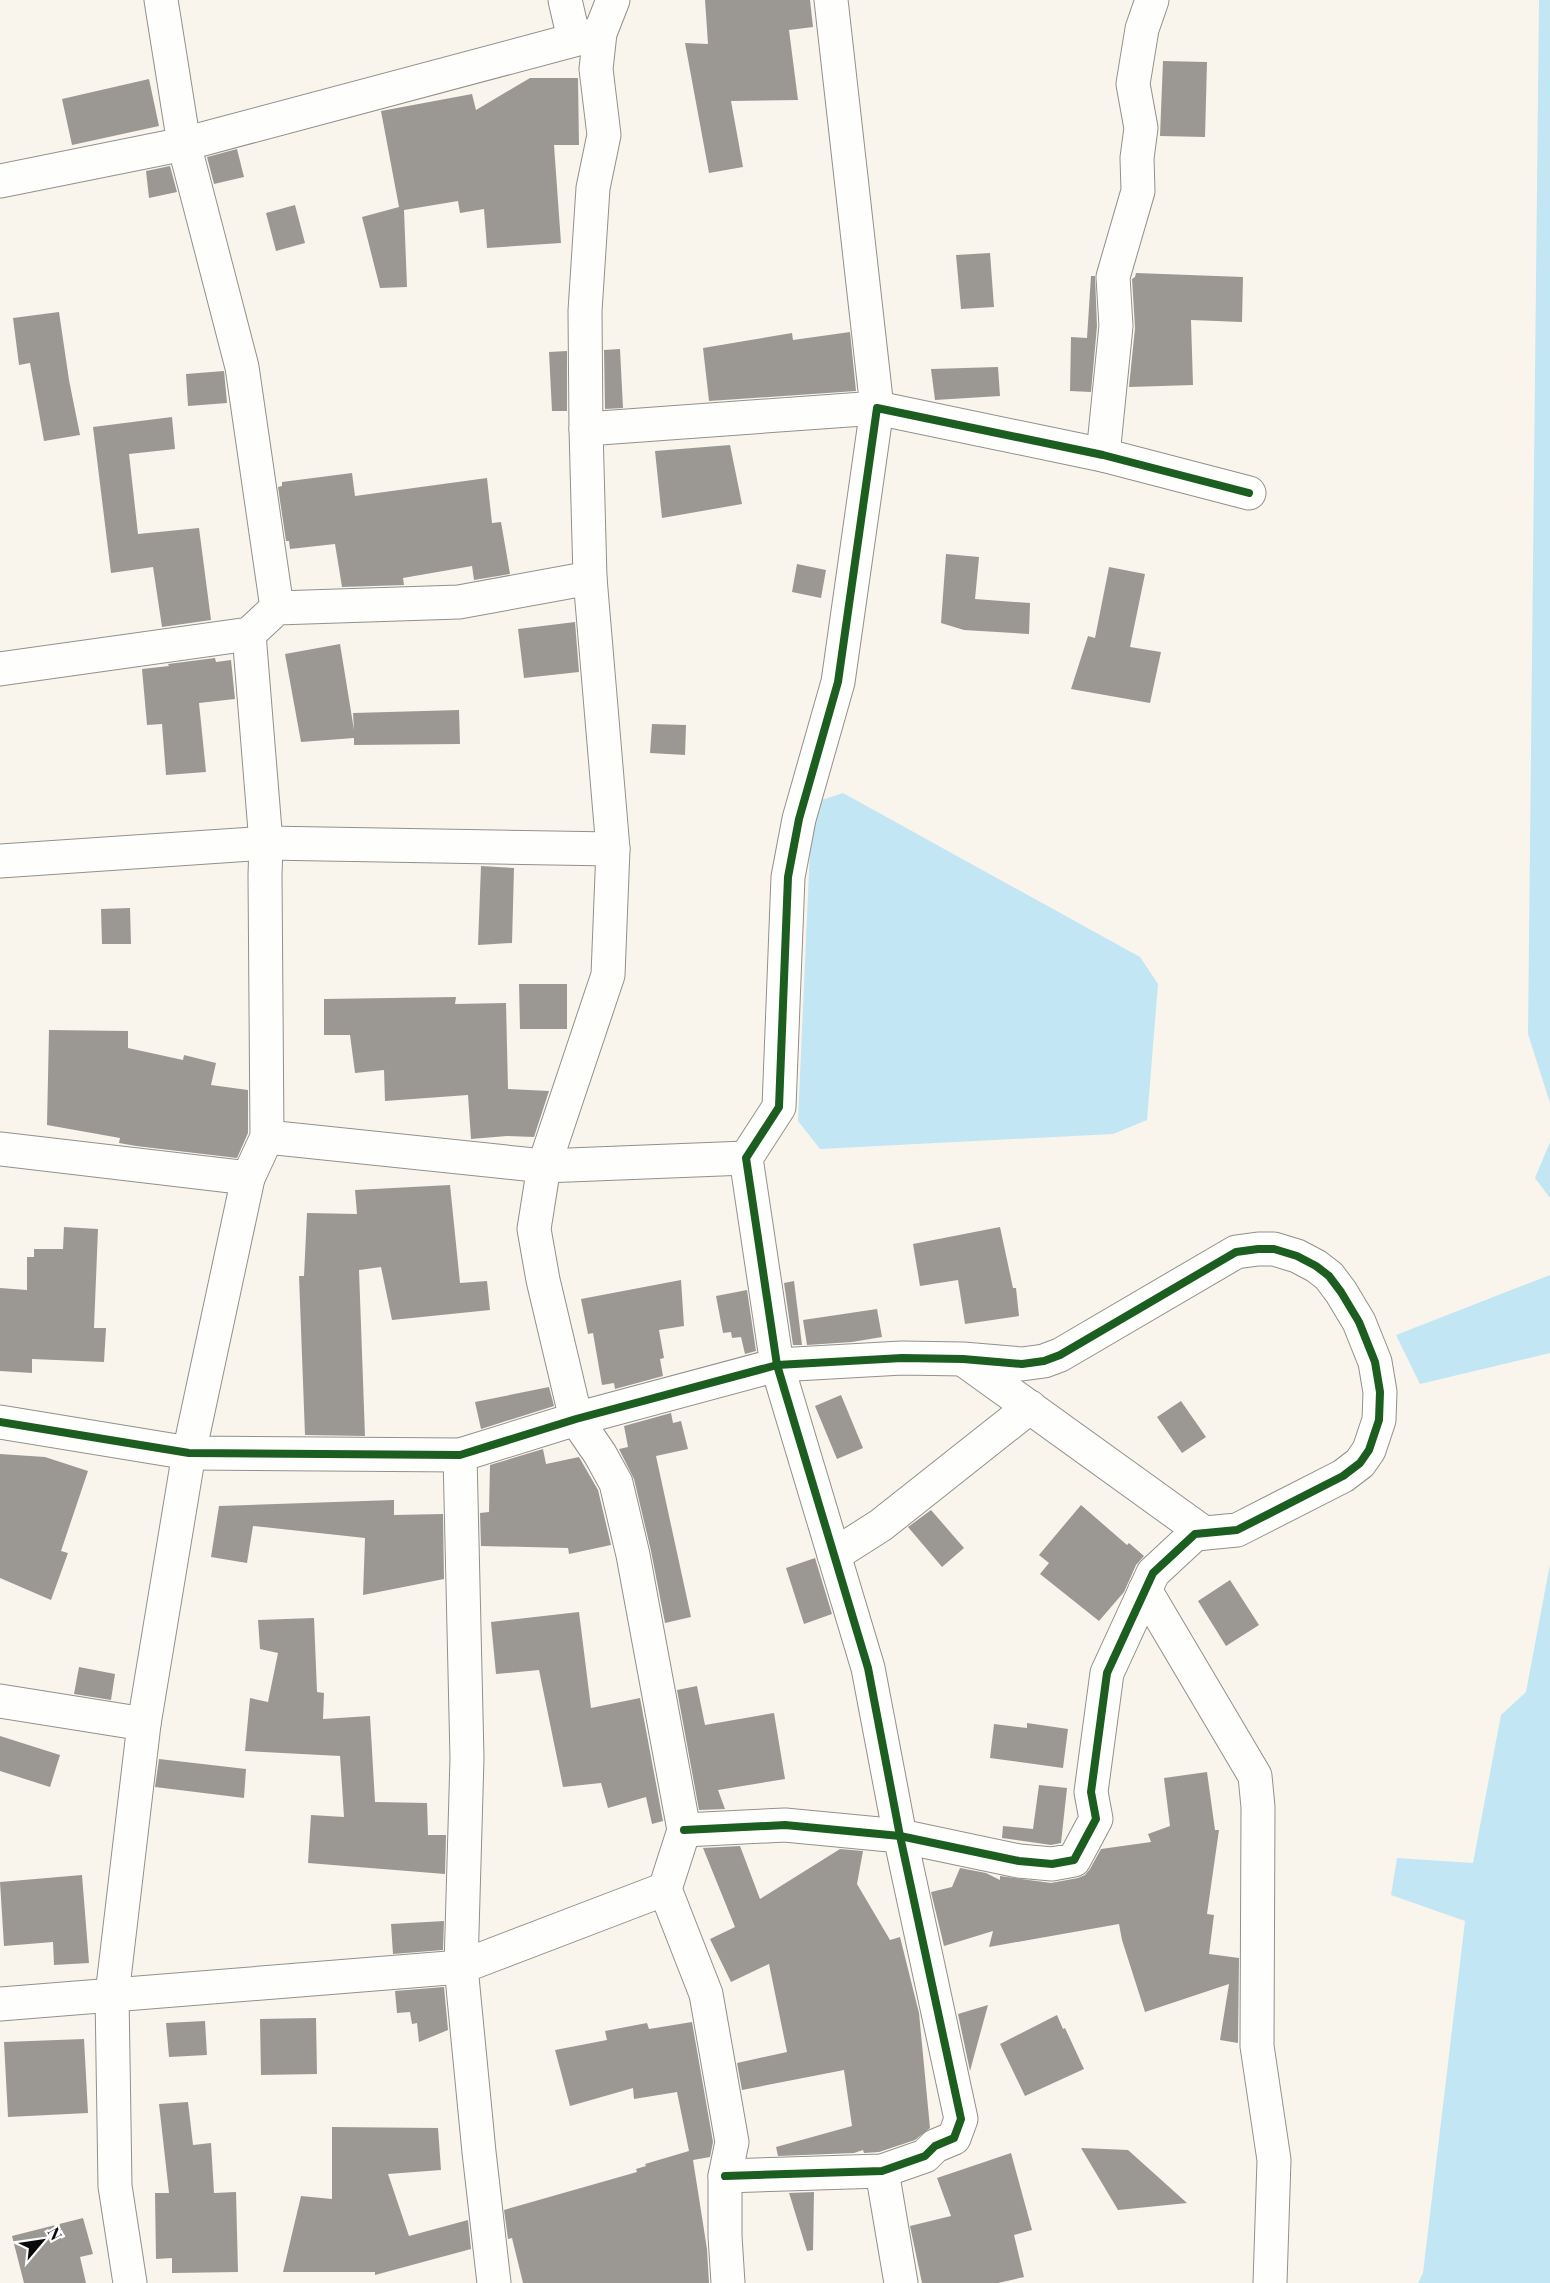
<svg xmlns="http://www.w3.org/2000/svg" width="1550" height="2283" viewBox="0 0 1550 2283" font-family="'Playfair Display',serif">
<style>
.water{fill:#c2e6f4}
.building{fill:#9b9893}
.lines{fill:none;stroke-linecap:round;stroke-linejoin:round}
.minor-casing{stroke:#92908c;stroke-width:35}
.minor{stroke:#fefefc;stroke-width:33}
.cycleway-casing{stroke:#fff;stroke-width:11}
.cycleway{stroke:#1b5e20;stroke-width:8}
</style>
<rect width="100%" height="100%" fill="#f9f5ec"/>
<g class="water">
<polygon points="1539,0 1550,0 1550,1103 1528,1034"/>
<polygon points="843,793 1140,957 1158,984 1147,1120 1113,1134 820,1149 798,1121 812,803"/>
<polygon points="1550,1142 1550,1198 1535,1178"/>
<polygon points="1550,1275 1550,1353 1420,1384 1396,1335"/>
<polygon points="1550,1564 1550,2283 1418,2283 1423,2273 1465,1921 1391,1895 1397,1858 1473,1863 1501,1715 1526,1692"/>
</g>
<g class="building">
<polygon points="705,0 810,0 813,27 789,30 798,100 731,101 743,167 709,173 685,43 708,44"/>
<polygon points="1163,61 1207,62 1205,137 1160,136"/>
<polygon points="530,78 578,78 579,145 554,145 561,243 487,248 484,209 460,213 458,201 404,210 407,287 380,288 362,217 399,207 381,111 472,94 476,110"/>
<polygon points="149,79 159,126 72,145 62,99"/>
<polygon points="237,149 244,177 214,184 207,157"/>
<polygon points="170,166 177,192 149,198 146,171"/>
<polygon points="295,205 305,243 276,251 266,213"/>
<polygon points="990,253 994,307 961,309 956,255"/>
<polygon points="1136,273 1243,277 1242,322 1191,320 1193,385 1129,387 1135,328 1132,279 1135,277"/>
<polygon points="1091,276 1095,276 1097,326 1091,392 1070,391 1071,337 1087,338"/>
<polygon points="59,312 69,380 80,435 44,441 30,363 19,365 13,318"/>
<polygon points="850,332 856,391 709,401 703,348 792,333 793,340"/>
<polygon points="620,349 623,408 605,409 604,350"/>
<polygon points="567,351 567,411 552,411 549,352"/>
<polygon points="998,367 1000,396 935,400 931,369"/>
<polygon points="224,371 227,403 188,406 186,374"/>
<polygon points="172,417 175,449 129,454 138,534 199,528 211,620 162,627 153,567 111,573 93,427"/>
<polygon points="730,445 742,504 662,518 655,451"/>
<polygon points="352,473 355,496 487,478 492,523 501,522 510,574 474,580 472,566 403,578 404,585 342,587 335,544 290,549 289,541 286,541 278,487 282,486 282,482"/>
<polygon points="946,554 979,557 975,599 1030,603 1029,634 964,630 941,623"/>
<polygon points="797,564 826,570 821,598 792,592"/>
<polygon points="1109,567 1145,574 1130,647 1161,652 1150,703 1071,689 1088,636 1095,638"/>
<polygon points="575,622 579,672 524,678 518,629"/>
<polygon points="340,644 354,730 353,713 459,710 460,744 354,745 354,738 301,742 285,654"/>
<polygon points="215,658 216,662 231,660 235,699 199,703 206,772 166,775 162,724 147,725 142,669 169,666 168,664"/>
<polygon points="652,724 686,725 685,755 650,753"/>
<polygon points="481,866 514,868 512,943 478,945"/>
<polygon points="130,908 131,944 102,944 101,909"/>
<polygon points="519,984 567,984 567,1029 520,1029"/>
<polygon points="456,997 455,1004 506,1003 508,1089 549,1091 534,1137 507,1136 471,1139 468,1095 385,1101 384,1070 355,1073 350,1035 324,1035 324,999"/>
<polygon points="49,1030 128,1031 128,1048 183,1060 184,1055 216,1063 211,1085 248,1090 248,1133 237,1158 136,1146 119,1143 120,1138 47,1125"/>
<polygon points="450,1185 460,1283 487,1281 490,1310 392,1320 381,1267 359,1270 365,1436 305,1435 299,1276 304,1276 307,1213 357,1214 355,1190"/>
<polygon points="64,1227 98,1229 94,1328 106,1328 104,1362 32,1359 32,1373 0,1371 0,1288 27,1290 27,1257 34,1257 34,1249 63,1249"/>
<polygon points="1000,1227 1013,1288 1016,1288 1019,1316 965,1324 958,1280 920,1286 913,1244"/>
<polygon points="681,1280 684,1326 659,1330 664,1358 660,1359 663,1376 615,1389 614,1383 602,1385 593,1333 588,1334 581,1299"/>
<polygon points="794,1281 802,1345 793,1345 784,1283"/>
<polygon points="747,1290 756,1351 745,1354 741,1337 732,1338 731,1332 723,1333 716,1296"/>
<polygon points="877,1309 882,1337 852,1342 807,1345 803,1320"/>
<polygon points="549,1387 554,1406 481,1429 475,1402"/>
<polygon points="841,1395 863,1448 837,1459 815,1406"/>
<polygon points="1181,1401 1206,1437 1182,1453 1157,1417"/>
<polygon points="671,1413 673,1423 681,1421 688,1449 656,1456 691,1617 665,1623 651,1551 634,1479 619,1449 628,1447 624,1426"/>
<polygon points="543,1449 546,1464 579,1457 598,1490 611,1545 569,1554 568,1548 481,1546 480,1513 489,1512 490,1465"/>
<polygon points="0,1454 45,1457 88,1471 61,1551 68,1553 51,1600 0,1578"/>
<polygon points="394,1500 394,1515 443,1514 444,1579 363,1595 365,1538 253,1526 247,1563 211,1557 219,1506"/>
<polygon points="1081,1505 1127,1545 1129,1543 1144,1556 1136,1565 1124,1592 1099,1621 1040,1574 1049,1563 1039,1555"/>
<polygon points="931,1510 964,1548 942,1567 908,1527"/>
<polygon points="815,1558 832,1614 804,1624 786,1568"/>
<polygon points="1230,1580 1259,1625 1226,1646 1198,1601"/>
<polygon points="579,1612 591,1708 640,1698 663,1821 652,1824 646,1797 608,1808 601,1783 563,1787 539,1670 496,1674 491,1622"/>
<polygon points="314,1618 317,1692 324,1693 323,1719 370,1716 375,1802 427,1803 428,1835 446,1835 445,1874 308,1863 311,1815 344,1817 340,1756 245,1751 250,1698 268,1702 278,1653 260,1649 258,1620"/>
<polygon points="79,1667 115,1674 111,1700 74,1694"/>
<polygon points="697,1686 705,1725 774,1713 785,1779 718,1790 725,1809 699,1810 677,1690"/>
<polygon points="1027,1723 1068,1729 1063,1768 990,1758 994,1724 1027,1728"/>
<polygon points="0,1736 60,1755 50,1787 0,1771"/>
<polygon points="159,1759 246,1769 244,1798 155,1787"/>
<polygon points="1207,1772 1215,1830 1219,1830 1207,1914 1214,1915 1209,1954 1239,1958 1238,2043 1220,2040 1229,1984 1145,2012 1122,1940 1119,1924 989,1947 993,1931 944,1946 931,1892 952,1887 960,1868 986,1873 1000,1880 1000,1876 1051,1883 1078,1878 1085,1875 1090,1869 1101,1849 1151,1842 1148,1834 1170,1826 1164,1778"/>
<polygon points="1039,1785 1067,1788 1061,1843 1051,1845 1002,1838 1003,1826 1033,1829"/>
<polygon points="740,1846 760,1899 840,1849 863,1851 857,1884 890,1940 900,1937 919,2013 930,2128 915,2140 879,2152 864,2153 863,2150 854,2153 778,2156 776,2147 852,2126 844,2070 742,2090 737,2063 787,2052 769,1964 731,1982 710,1939 735,1927 703,1848"/>
<polygon points="82,1875 89,1963 54,1965 53,1942 4,1946 0,1882"/>
<polygon points="444,1921 443,1950 393,1954 391,1924"/>
<polygon points="444,1987 448,2030 419,2042 417,2023 412,2024 410,2012 397,2013 395,1991"/>
<polygon points="988,2005 970,2071 958,2014"/>
<polygon points="1057,2015 1063,2029 1065,2028 1084,2069 1025,2096 1000,2044"/>
<polygon points="316,2018 317,2074 261,2075 260,2019"/>
<polygon points="205,2021 207,2055 169,2057 166,2023"/>
<polygon points="692,2022 713,2142 710,2157 693,2160 707,2249 709,2283 523,2283 512,2238 508,2239 504,2210 637,2172 636,2169 646,2166 645,2164 689,2151 677,2092 634,2099 633,2088 570,2106 555,2050 607,2040 605,2031 647,2023 649,2029"/>
<polygon points="84,2039 88,2113 8,2117 4,2042"/>
<polygon points="188,2102 193,2145 211,2143 214,2193 236,2192 238,2272 172,2273 172,2258 156,2259 155,2193 169,2193 159,2104"/>
<polygon points="332,2127 438,2128 441,2170 388,2174 409,2236 468,2220 471,2249 375,2275 375,2272 283,2272 301,2196 332,2199"/>
<polygon points="1081,2148 1128,2150 1187,2203 1118,2210"/>
<polygon points="1011,2153 1032,2230 1014,2235 1024,2277 998,2283 922,2283 910,2226 951,2216 937,2178"/>
<polygon points="814,2192 813,2250 807,2251 789,2193"/>
<polygon points="83,2218 93,2254 80,2257 86,2283 24,2283 12,2236"/>
</g>
<g class="lines">
<g class="minor-casing">
<g id="minor">
<polyline points="161,0 184,144 242,367 277,608"/>
<polyline points="565,0 574,39"/>
<polyline points="0,181 184,144 600,33"/>
<polyline points="586,429 877,408 831,0"/>
<polyline points="1103,455 1116,326 1113,277 1138,191 1137,158 1141,128 1133,84 1142,29 1152,0"/>
<polyline points="590,578 613,849 608,975 544,1166 534,1229 543,1280 576,1419 600,1454 616,1483 633,1555 684,1830 665,1889 706,1994 732,2142 725,2176 725,2236 728,2283"/>
<polyline points="0,669 249,634 277,608 459,602 590,578 586,429 585,311 593,188 604,135 596,69 600,33 613,0"/>
<polyline points="0,861 266,843 613,849"/>
<polyline points="267,1137 544,1166 746,1158"/>
<polyline points="0,1149 248,1178"/>
<polyline points="964,1360 1204,1533"/>
<polyline points="0,1422 189,1453 460,1455 576,1419 777,1365 902,1358 963,1359 1022,1364 1044,1361 1060,1355 1236,1252 1258,1249 1274,1249 1297,1256 1316,1266 1329,1276 1341,1292 1359,1322 1375,1362 1380,1392 1379,1420 1369,1450 1360,1463 1343,1476 1237,1530 1195,1534 1153,1573 1107,1673 1091,1792 1096,1819 1074,1860 1052,1864 1019,1861 900,1836 785,1825 684,1830"/>
<polyline points="460,1455 467,1758 461,1967 479,2152 494,2283"/>
<polyline points="834,1555 881,1525 1030,1407"/>
<polyline points="1145,1590 1255,1776 1258,1807 1257,2046 1274,2160 1270,2283"/>
<polyline points="0,1701 144,1724"/>
<polyline points="0,2004 461,1967 665,1889"/>
<polyline points="882,2171 901,2283"/>
<polyline points="725,2176 882,2171 925,2156 935,2146 954,2138 961,2119 900,1836 868,1668 777,1365 746,1158 779,1107 788,877 799,819 838,682 877,408 1103,455 1249,493"/>
<polyline points="130,2283 115,2186 112,1995 144,1724 189,1453 248,1178 267,1137 265,875 266,843 249,634"/>
</g>
</g>
<use href="#minor" class="minor"/>
<g class="cycleway-casing">
<g id="cycleway">
<polyline points="0,1422 189,1453 460,1455 576,1419 777,1365 902,1358 963,1359 1022,1364 1044,1361 1060,1355 1236,1252 1258,1249 1274,1249 1297,1256 1316,1266 1329,1276 1341,1292 1359,1322 1375,1362 1380,1392 1379,1420 1369,1450 1360,1463 1343,1476 1237,1530 1195,1534 1153,1573 1107,1673 1091,1792 1096,1819 1074,1860 1052,1864 1019,1861 900,1836 785,1825 684,1830"/>
<polyline points="725,2176 882,2171 925,2156 935,2146 954,2138 961,2119 900,1836 868,1668 777,1365 746,1158 779,1107 788,877 799,819 838,682 877,408 1103,455 1249,493"/>
</g>
</g>
<use href="#cycleway" class="cycleway"/>
</g>
<g transform="translate(42 2241) rotate(61)" stroke="#ffffff" stroke-width="4.5" paint-order="stroke">
<path d="M0-4.5L10 22L0 15L-10 22Z" fill="#0a0a0a"/>
<text y="-9" font-size="16" font-weight="bold" text-anchor="middle" fill="#0a0a0a">N</text>
</g>
</svg>
